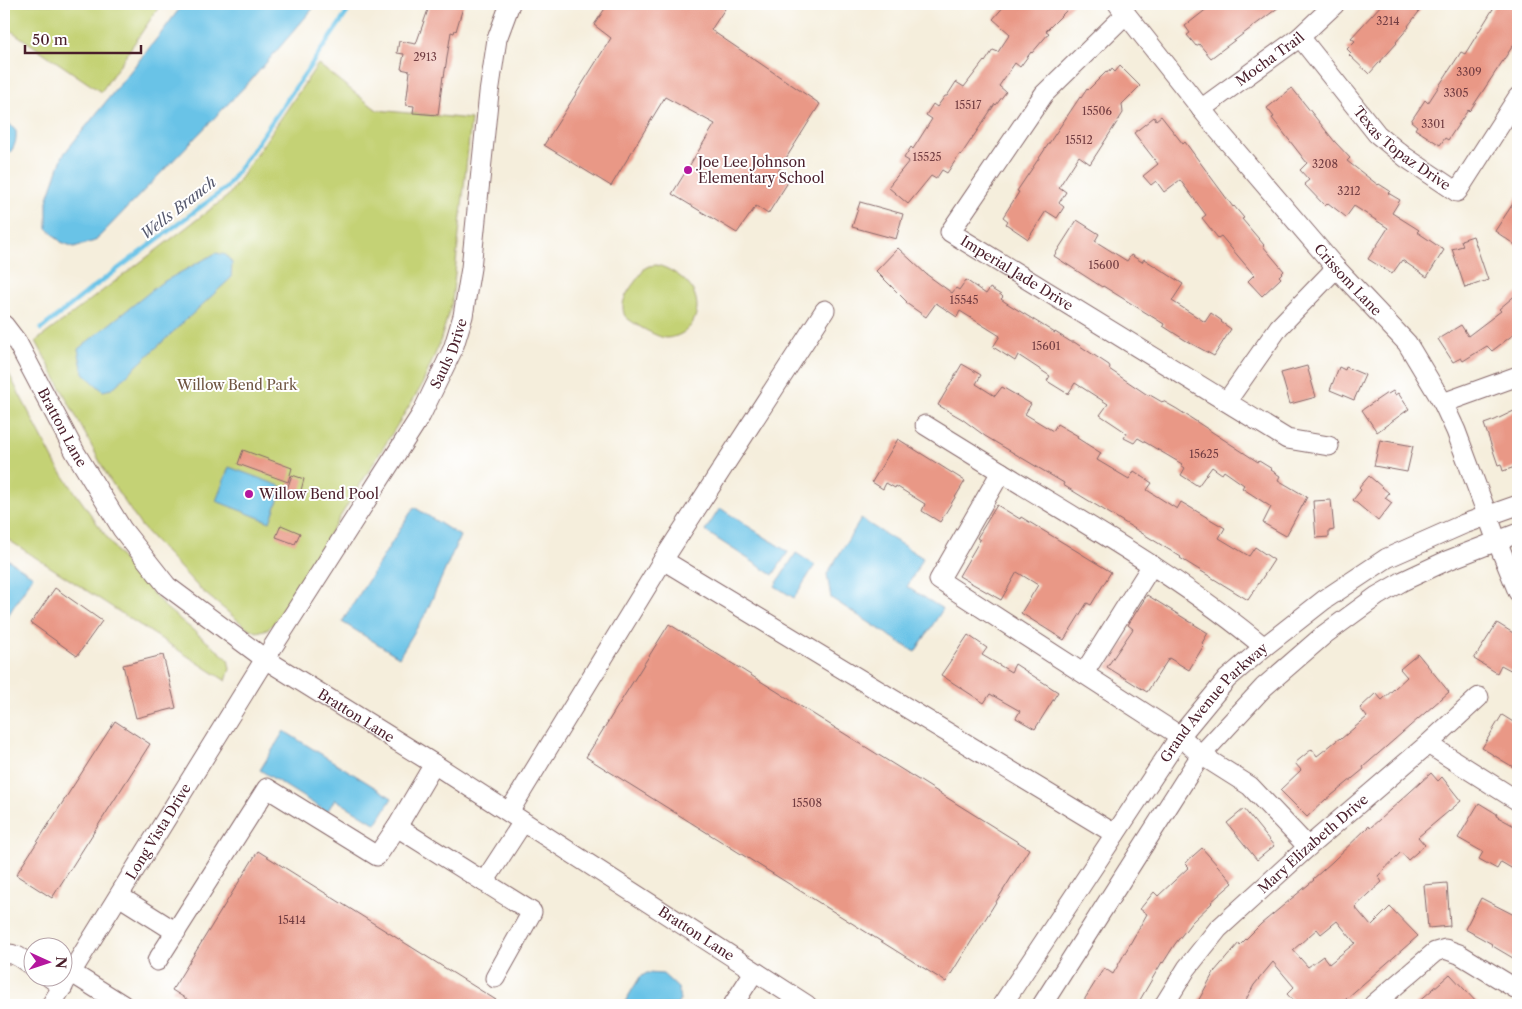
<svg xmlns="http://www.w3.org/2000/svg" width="1522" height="1009" viewBox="0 0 1522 1009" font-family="'Libre Caslon Text',serif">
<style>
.green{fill:#c4d274;stroke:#877850}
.water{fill:#69c3e7;stroke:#5a7189}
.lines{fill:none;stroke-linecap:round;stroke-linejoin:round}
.stream{stroke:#69c3e7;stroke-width:4.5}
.building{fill:#e99886;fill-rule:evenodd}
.minor-casing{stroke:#866769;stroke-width:21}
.minor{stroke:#fff;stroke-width:19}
.poi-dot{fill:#b5179e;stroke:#fff;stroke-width:2}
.labels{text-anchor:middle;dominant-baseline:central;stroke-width:4;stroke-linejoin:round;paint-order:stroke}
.number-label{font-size:11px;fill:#723d42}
.street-label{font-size:14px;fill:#4a1f2b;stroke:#fff}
.poi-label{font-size:14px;fill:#4a1f2b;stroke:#fff;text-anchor:start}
.park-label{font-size:14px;fill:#6f5541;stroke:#fff}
.water-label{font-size:15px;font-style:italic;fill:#55586d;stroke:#fff}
</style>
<rect width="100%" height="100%" fill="#fff"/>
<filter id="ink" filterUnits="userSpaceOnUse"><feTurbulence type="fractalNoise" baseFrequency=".02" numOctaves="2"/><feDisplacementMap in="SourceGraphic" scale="10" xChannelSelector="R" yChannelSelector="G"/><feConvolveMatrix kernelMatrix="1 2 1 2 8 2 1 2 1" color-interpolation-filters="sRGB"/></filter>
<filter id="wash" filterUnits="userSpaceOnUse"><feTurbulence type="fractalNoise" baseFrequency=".0096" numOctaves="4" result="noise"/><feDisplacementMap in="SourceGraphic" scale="20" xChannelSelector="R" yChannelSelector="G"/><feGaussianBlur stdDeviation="1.12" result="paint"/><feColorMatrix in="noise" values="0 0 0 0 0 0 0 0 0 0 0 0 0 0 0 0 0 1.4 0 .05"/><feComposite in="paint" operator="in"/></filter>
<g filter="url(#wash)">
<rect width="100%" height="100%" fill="#f5eedc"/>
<g class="green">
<polygon points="4,4 161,4 101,92 4,26"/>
<polygon points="318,64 377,110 471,119 452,302 439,345 421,387 274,623 268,629 257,632 246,627 201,590 141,526 108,477 36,341 228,196"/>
<path d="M656 265C668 267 687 279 693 291 704 312 691 337 666 338 658 338 630 322 625 316 623 313 623 308 623 304 625 292 638 279 645 268L649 266Z"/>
<polygon points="4,368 10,376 56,465 120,556 165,607 228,659 230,669 226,681 4,537"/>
</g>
<g class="water">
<polygon points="183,4 317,4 253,78 95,241 74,247 61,242 47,228 47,201 63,155 162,32"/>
<path d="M4 118 16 131C17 144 13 150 4 159Z"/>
<polygon points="216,253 226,255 232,263 231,278 112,389 103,391 83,373 78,349 161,283"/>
<polygon points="229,467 283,487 270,522 216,501"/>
<polygon points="414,507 460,536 426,613 399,657 342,622"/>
<polygon points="720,508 788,552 773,575 705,531"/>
<polygon points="861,519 923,558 907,587 943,609 915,652 831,598 827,574"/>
<polygon points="796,553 815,565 794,598 775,586"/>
<polygon points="4,557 33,576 4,622"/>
<polygon points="284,731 392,798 376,824 335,799 327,812 260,770"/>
<polygon points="647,973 663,974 678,988 680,1000 677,1005 623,1005 640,977"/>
</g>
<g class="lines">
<polyline class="stream" points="41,329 91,289 226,188 353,4"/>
</g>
<g id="blocks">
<g class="building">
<polygon points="430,4 464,4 456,31 455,30 454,33 451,32 444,77 443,76 438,115 413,113 414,106 406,105 410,71 401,69 404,54 397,53 399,41 416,44"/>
<polygon points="608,4 728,4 711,30 820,104 778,171 790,179 768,214 756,206 737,233 672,194 715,124 665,97 611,186 544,145 611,38 594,25"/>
<polygon points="1006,4 1073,4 1046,31 1049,33 1032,53 1031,52 1020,67 1015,63 999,86 1006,92 996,105 995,104 961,155 960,154 947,173 942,170 936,179 931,176 908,204 888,187 909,161 904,158 911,147 913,149 932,119 926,115 933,104 937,107 945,96 947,96 956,82 964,87 984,61 985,62 993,50 998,52 1010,34 993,19"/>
<polygon points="1213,4 1283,4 1211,58 1199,44 1196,46 1187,35 1190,33 1185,26"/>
<polygon points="1382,4 1384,6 1387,4 1425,4 1408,26 1409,27 1396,42 1397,43 1369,74 1349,55 1351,53 1347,49 1355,41 1351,38"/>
<polygon points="1496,4 1518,4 1518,38 1471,109 1469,111 1468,110 1448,140 1445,138 1440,145 1415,129 1417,126 1411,121 1425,100 1428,103 1461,52 1465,54"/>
<polygon points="1120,66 1140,86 1122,104 1123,113 1090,164 1079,156 1059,187 1066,192 1059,203 1064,207 1057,218 1046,211 1028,239 1006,224 1008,221 1003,217 1019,192 1017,191 1080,97 1081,98 1087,89 1088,90 1106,72 1107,73 1109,70 1110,72 1112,69 1115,72"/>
<polygon points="1292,88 1335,142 1350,158 1347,161 1378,185 1379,184 1390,191 1388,193 1400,200 1392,213 1419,230 1417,232 1444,250 1427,277 1402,260 1392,274 1368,259 1388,228 1354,206 1346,217 1328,203 1325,206 1304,184 1309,180 1300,170 1307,163 1272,118 1274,117 1267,108"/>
<polygon points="1161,116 1183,144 1185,142 1233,207 1234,206 1244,218 1242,219 1264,245 1263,246 1284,271 1279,276 1281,278 1262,296 1248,281 1254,275 1221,236 1218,238 1202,218 1206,215 1180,180 1164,192 1156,181 1151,185 1143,176 1158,164 1134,133 1154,117 1156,120"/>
<polygon points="1518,196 1518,247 1495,231"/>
<polygon points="860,202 903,214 896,239 852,227"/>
<polygon points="1077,220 1099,234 1095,241 1127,261 1131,255 1142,262 1144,259 1183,284 1172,301 1205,322 1211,313 1222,321 1221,322 1231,329 1214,356 1185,340 1163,326 1164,324 1103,286 1102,287 1054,256"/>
<polygon points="1473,236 1488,280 1465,288 1452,249 1463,246 1461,240"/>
<polygon points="898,248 926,274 952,293 956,288 959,290 966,280 986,294 990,288 1001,295 1003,297 1001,299 1005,302 1055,333 1055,332 1071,342 1074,342 1109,365 1110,367 1109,369 1149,396 1150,395 1162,402 1163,401 1177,409 1258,462 1259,461 1272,469 1271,470 1280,476 1278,480 1307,497 1286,536 1263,523 1271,507 1242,488 1244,485 1224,471 1222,474 1212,467 1198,486 1181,475 1185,468 1181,465 1182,464 1138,438 1134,443 1124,438 1127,433 1100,415 1108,404 1075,383 1068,394 1047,381 1050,376 1018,355 1015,361 993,347 1000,336 960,311 957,317 936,303 926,317 906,303 907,302 876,271"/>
<polygon points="1518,293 1518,331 1492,351 1487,346 1463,361 1461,358 1453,362 1438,339 1461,325 1468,336 1501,311 1499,309"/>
<polygon points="962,364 981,375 976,384 995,396 1002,387 1031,404 1025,414 1053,431 1057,424 1078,436 1077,438 1101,453 1097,460 1129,479 1134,471 1152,483 1147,490 1177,509 1181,502 1225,528 1219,538 1249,556 1255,547 1274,560 1248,600 1180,558 1181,557 1063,485 1064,483 985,436 962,419 938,405"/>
<polygon points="1307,366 1316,397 1290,404 1281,373"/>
<polygon points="1339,367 1345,370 1346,367 1365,375 1354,400 1330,390"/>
<polygon points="1393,391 1395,395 1398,393 1409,409 1377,432 1362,410 1387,393 1388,394"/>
<polygon points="1518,409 1518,466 1503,471 1501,464 1498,465 1484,424 1495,420"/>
<polygon points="898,439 965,481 940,522 922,511 925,504 896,486 895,488 886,483 883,489 872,482"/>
<polygon points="1380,440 1413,446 1407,472 1374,466"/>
<polygon points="243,450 292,468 288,482 238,464"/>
<polygon points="292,475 304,479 300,494 287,489"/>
<polygon points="1369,476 1389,493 1385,498 1392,503 1378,521 1353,500 1361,490 1359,488"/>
<polygon points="1331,500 1334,530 1329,531 1329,537 1316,538 1313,501"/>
<polygon points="997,505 1020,519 1021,517 1111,572 1091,605 1087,603 1064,640 1021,613 1038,585 1017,572 1001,600 959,576 980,540 977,538"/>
<polygon points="281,525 300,533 295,544 276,537"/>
<polygon points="55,588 102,621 77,656 31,623"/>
<polygon points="1147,595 1208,633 1202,643 1204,645 1189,670 1169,658 1147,692 1107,667 1133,629 1128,625"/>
<polygon points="1497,623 1518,636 1518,674 1501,665 1497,673 1474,659"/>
<polygon points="669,624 1029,849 946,982 586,757"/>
<polygon points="968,635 987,648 982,655 1011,672 1015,664 1058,692 1035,729 1016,718 1020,711 990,694 984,703 941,675"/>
<polygon points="1418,654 1449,692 1363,767 1364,769 1326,800 1326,799 1307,817 1280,790 1301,770 1295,763 1312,749 1317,756 1340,738 1341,739 1367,717 1360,708 1376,693 1382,700 1407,677 1400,669"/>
<polygon points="163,655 176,708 136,718 123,665"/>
<polygon points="1502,715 1518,725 1518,770 1482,748"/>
<polygon points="115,721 150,744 52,898 16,875"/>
<path d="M1431 773 1438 781 1442 777 1461 801 1418 837 1425 845 1408 860 1401 852 1378 876 1382 882 1355 907 1371 926 1390 907 1418 936 1339 1005H1297L1287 994 1294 987 1273 962 1254 985 1243 1005H1196L1214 972 1239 943 1240 945 1261 924 1314 880 1313 879 1333 861 1369 826 1370 828ZM1337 921 1355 943 1329 964 1323 956 1308 967 1293 950 1317 929 1321 934Z"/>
<polygon points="1479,803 1497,814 1496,816 1518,828 1518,872 1501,862 1497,869 1479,859 1483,852 1458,838"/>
<polygon points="1244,809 1274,846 1257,860 1227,823"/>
<polygon points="1202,848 1233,883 1211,902 1212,903 1192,922 1175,944 1163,963 1162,962 1137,1005 1081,1005 1104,968 1113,974 1147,914 1140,909 1154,892 1158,896 1189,867 1185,863"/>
<polygon points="258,851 504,1005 196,1005 172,990"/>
<polygon points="1447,883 1450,926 1428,928 1424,885"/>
<polygon points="1481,898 1518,917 1518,961 1491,945 1492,944 1465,929"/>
<polygon points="1450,974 1479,1005 1415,1005"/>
</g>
</g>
</g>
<g filter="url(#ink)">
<use href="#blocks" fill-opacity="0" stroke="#866769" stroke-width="1"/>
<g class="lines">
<g class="minor-casing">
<g id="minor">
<path id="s1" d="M1118 4 1218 130 1336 268 1407 343 1443 403 1456 431 1497 541 1518 592"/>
<path id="s2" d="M1126 14 1044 94 950 232 1287 439 1329 446"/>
<path id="s3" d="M1300 37 1377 134 1405 157 1457 192 1518 97"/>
<path id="s4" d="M1201 109 1300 37 1335 4"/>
<path id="s5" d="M4 325 17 342 75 452 122 529 167 586 265 659 434 764 807 1005"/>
<polyline points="1227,401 1279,327 1336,268"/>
<polyline points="1443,403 1518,376"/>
<polyline points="925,425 1001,472"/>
<polyline points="663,560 1115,834"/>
<path d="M1264 647C1183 579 1090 527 1001 472L939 580 1180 736 1201 755 1250 786 1308 847"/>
<polyline points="1084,673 1152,565"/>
<polyline points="1428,744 1518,801"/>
<polyline points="434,764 397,827 532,912 495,978"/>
<polyline points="509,812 663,560 825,310"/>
<polyline points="484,882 523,822"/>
<polyline points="119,896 176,932"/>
<path d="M4 954C15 952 23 960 32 966"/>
<polyline points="157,961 267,788 377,856 397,827"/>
<polyline points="72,973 123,1005"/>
<polyline points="48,976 63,987"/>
<path id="s6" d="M51 1005 265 659 421 415 453 349 463 316 471 268 489 93 497 39 510 4"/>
<polyline points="733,1005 754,972"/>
<path id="s7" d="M1002 1005 1180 736 1227 679 1264 647 1324 600 1387 558 1464 524 1518 505"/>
<polyline points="1042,1005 1201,755 1264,687 1325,634 1377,596 1403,581 1446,561 1518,533"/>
<path id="s8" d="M1164 1005 1187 968 1218 929 1308 847 1428 744 1479 697"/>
<polyline points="1373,1005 1435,952 1445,949 1459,954 1518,990"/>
</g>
</g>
<use href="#minor" class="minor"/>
</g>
</g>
<g class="poi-dot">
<circle cx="688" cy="170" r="5"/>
<circle cx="249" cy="494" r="5"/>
</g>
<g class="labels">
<g class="number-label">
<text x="1388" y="21">3214</text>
<text x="425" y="57">2913</text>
<text x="1469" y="72">3309</text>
<text x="1456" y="93">3305</text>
<text x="968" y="105">15517</text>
<text x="1097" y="111">15506</text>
<text x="1433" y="124">3301</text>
<text x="1079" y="140">15512</text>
<text x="927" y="157">15525</text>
<text x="1325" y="164">3208</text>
<text x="1349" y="191">3212</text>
<text x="1104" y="265">15600</text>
<text x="964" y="300">15545</text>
<text x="1046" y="346">15601</text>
<text x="1204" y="454">15625</text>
<text x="807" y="803">15508</text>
<text x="292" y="920">15414</text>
</g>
<g class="street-label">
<text stroke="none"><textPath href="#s4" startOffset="85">Mocha Trail</textPath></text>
<text stroke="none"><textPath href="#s3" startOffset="152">Texas Topaz Drive</textPath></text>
<text stroke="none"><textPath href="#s2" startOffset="360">Imperial Jade Drive</textPath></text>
<text stroke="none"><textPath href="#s1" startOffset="359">Crissom Lane</textPath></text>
<text stroke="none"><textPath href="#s6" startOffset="764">Sauls Drive</textPath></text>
<text stroke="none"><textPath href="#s5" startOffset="118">Bratton Lane</textPath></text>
<text stroke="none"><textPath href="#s7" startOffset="370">Grand Avenue Parkway</textPath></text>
<text stroke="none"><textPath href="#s5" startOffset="538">Bratton Lane</textPath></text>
<text stroke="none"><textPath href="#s6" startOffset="204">Long Vista Drive</textPath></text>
<text stroke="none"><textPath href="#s8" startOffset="221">Mary Elizabeth Drive</textPath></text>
<text stroke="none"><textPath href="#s5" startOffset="942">Bratton Lane</textPath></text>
</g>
<g class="poi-label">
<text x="698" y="162">Joe Lee Johnson<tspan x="698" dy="16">Elementary School</tspan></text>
<text x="259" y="494">Willow Bend Pool</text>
</g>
<g class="park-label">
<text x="237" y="385">Willow Bend Park</text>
</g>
<g class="water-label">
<text transform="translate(178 208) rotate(-38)">Wells Branch</text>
</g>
</g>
<rect width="1522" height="1009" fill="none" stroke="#fff" stroke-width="20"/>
<g transform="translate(48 962) rotate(93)"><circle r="24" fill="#ffffff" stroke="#b7a5aa"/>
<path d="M0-4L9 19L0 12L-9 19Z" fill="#b5179e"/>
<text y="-8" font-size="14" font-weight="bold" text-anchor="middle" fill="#4a1f2b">N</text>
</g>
<path d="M25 45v8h116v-8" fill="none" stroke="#4a1f2b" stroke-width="2.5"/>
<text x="32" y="45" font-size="15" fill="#4a1f2b" stroke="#ffffff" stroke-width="4" paint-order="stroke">50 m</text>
</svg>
